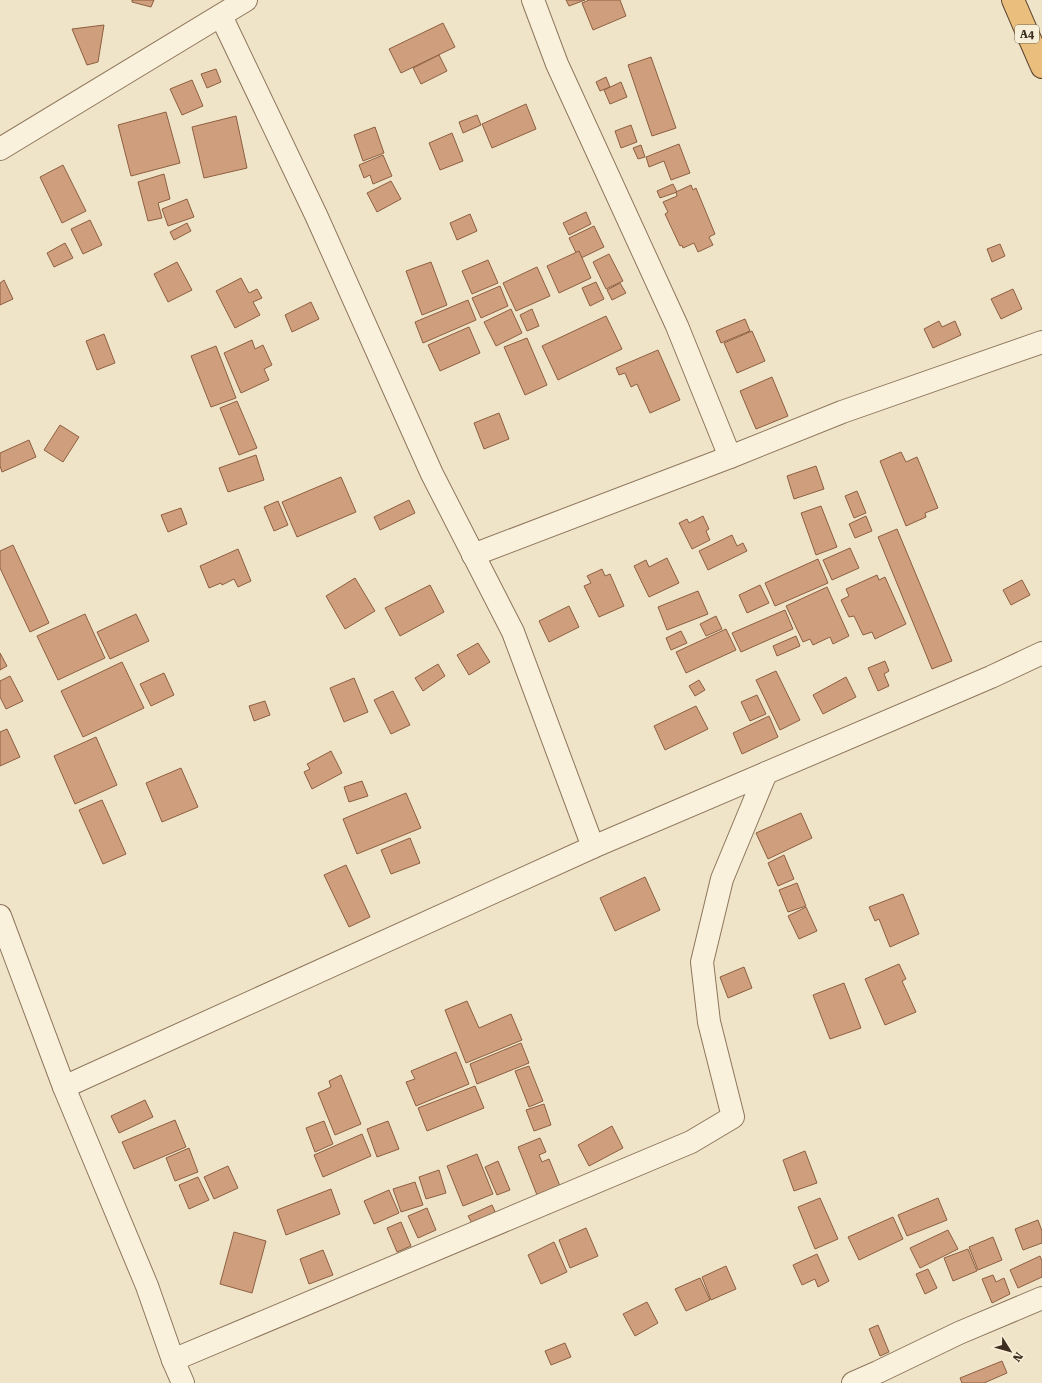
<svg xmlns="http://www.w3.org/2000/svg" width="1042" height="1383" viewBox="0 0 1042 1383" font-family="'Roboto Serif',serif">
<style>
.building{fill:#cf9f7d;stroke:#8d5f41}
.lines{fill:none;stroke-linecap:round;stroke-linejoin:round}
.minor-casing{stroke:#8d765c;stroke-width:24}
.trunk-casing{stroke:#5b4430;stroke-width:24}
.minor{stroke:#faf1dc;stroke-width:22}
.trunk{stroke:#eabe7c;stroke-width:22}
.labels{text-anchor:middle;dominant-baseline:central;stroke-width:3.5;stroke-linejoin:round;paint-order:stroke}
.shield{fill:#f7eed8;stroke:#756857;stroke-width:1}
.shield-label{font-size:11px;font-weight:bold;fill:#3d2e20}
</style>
<rect width="100%" height="100%" fill="#f0e4c8"/>
<g class="building">
<polygon points="132,0 154,0 151,7 132,2"/>
<polygon points="566,0 585,0 569,6"/>
<polygon points="589,0 620,0 626,16 593,30 582,3"/>
<polygon points="443,23 455,47 401,73 389,49"/>
<polygon points="104,25 98,62 87,65 72,29"/>
<polygon points="439,55 447,71 421,84 413,68"/>
<polygon points="651,57 676,128 652,136 628,65"/>
<polygon points="216,69 221,82 207,88 201,74"/>
<polygon points="606,77 610,87 600,91 596,82"/>
<polygon points="192,80 203,106 182,115 170,89"/>
<polygon points="621,82 627,97 610,104 604,90"/>
<polygon points="526,104 536,129 492,148 482,124"/>
<polygon points="166,112 180,163 131,176 118,125"/>
<polygon points="477,115 481,125 463,133 459,122"/>
<polygon points="236,116 247,168 204,178 192,127"/>
<polygon points="631,125 637,142 621,148 615,131"/>
<polygon points="375,127 384,153 363,161 354,135"/>
<polygon points="452,133 463,161 440,170 429,143"/>
<polygon points="679,144 690,173 671,180 664,161 649,167 646,157"/>
<polygon points="641,145 645,157 638,159 633,148"/>
<polygon points="383,155 392,176 373,184 370,175 364,178 359,165"/>
<polygon points="63,165 86,211 62,223 40,177"/>
<polygon points="164,174 170,199 158,203 162,218 148,221 138,182"/>
<polygon points="391,181 401,199 377,212 367,193"/>
<polygon points="673,184 677,192 660,198 657,191"/>
<polygon points="691,185 693,190 696,188 715,234 709,237 713,245 698,252 694,243 683,248 682,245 680,246 665,214 668,212 663,202 677,196 676,192"/>
<polygon points="187,199 194,217 168,226 162,209"/>
<polygon points="586,212 591,224 569,235 563,223"/>
<polygon points="470,214 477,231 457,240 450,223"/>
<polygon points="90,220 102,245 83,254 71,229"/>
<polygon points="187,223 191,231 174,240 170,232"/>
<polygon points="594,226 604,247 579,259 569,238"/>
<polygon points="65,243 73,258 54,267 47,253"/>
<polygon points="1000,244 1005,256 992,262 987,249"/>
<polygon points="579,251 591,278 559,293 547,266"/>
<polygon points="609,254 623,281 606,289 593,262"/>
<polygon points="488,260 498,283 472,294 462,271"/>
<polygon points="177,262 192,290 168,302 154,274"/>
<polygon points="431,262 447,305 422,315 406,271"/>
<polygon points="537,267 550,296 516,311 503,283"/>
<polygon points="241,278 249,293 257,289 262,298 253,302 260,315 235,328 216,291"/>
<polygon points="4,280 13,299 0,305 0,283"/>
<polygon points="596,282 604,299 590,306 582,288"/>
<polygon points="620,283 626,293 612,300 607,290"/>
<polygon points="500,286 508,306 481,318 472,298"/>
<polygon points="1013,289 1022,309 1001,319 991,299"/>
<polygon points="468,300 476,320 423,343 415,322"/>
<polygon points="311,302 319,319 292,332 285,315"/>
<polygon points="511,309 522,333 496,346 484,322"/>
<polygon points="532,309 539,326 527,331 520,315"/>
<polygon points="606,316 622,349 558,380 542,346"/>
<polygon points="745,319 750,331 721,343 716,331"/>
<polygon points="939,321 942,327 955,321 961,335 933,348 924,329"/>
<polygon points="469,327 480,353 440,371 428,345"/>
<polygon points="752,331 765,361 737,373 724,343"/>
<polygon points="104,334 115,363 97,370 86,341"/>
<polygon points="527,338 547,385 525,395 504,347"/>
<polygon points="252,340 255,349 263,345 272,365 264,369 269,380 241,393 224,353"/>
<polygon points="216,346 236,398 211,407 191,356"/>
<polygon points="658,350 680,400 650,413 637,384 631,387 625,373 619,375 616,368"/>
<polygon points="772,377 788,416 756,429 740,391"/>
<polygon points="237,401 257,448 239,455 220,408"/>
<polygon points="499,413 509,439 484,449 474,423"/>
<polygon points="60,425 79,437 63,462 44,450"/>
<polygon points="29,440 36,457 2,472 0,466 0,453"/>
<polygon points="901,452 906,462 917,457 938,508 925,513 926,517 906,526 880,461"/>
<polygon points="256,455 264,480 228,492 219,468"/>
<polygon points="816,466 824,489 794,499 787,476"/>
<polygon points="341,477 356,512 297,537 282,502"/>
<polygon points="857,491 866,513 854,518 845,496"/>
<polygon points="409,500 415,513 380,530 374,517"/>
<polygon points="278,501 288,525 274,531 264,507"/>
<polygon points="821,506 837,547 816,555 801,513"/>
<polygon points="181,508 187,524 168,532 161,515"/>
<polygon points="703,516 709,529 706,531 710,540 692,549 679,523 687,519 689,523"/>
<polygon points="866,516 872,531 855,538 849,524"/>
<polygon points="897,529 952,661 932,669 878,537"/>
<polygon points="732,535 737,546 743,543 747,551 708,570 699,551"/>
<polygon points="13,545 49,623 30,632 0,568 0,551"/>
<polygon points="850,548 859,568 832,580 823,560"/>
<polygon points="238,549 251,581 238,587 234,579 222,585 221,583 209,588 200,566"/>
<polygon points="667,558 679,583 649,597 634,566 646,560 649,567"/>
<polygon points="818,559 828,583 775,606 765,583"/>
<polygon points="602,569 605,576 610,574 624,606 599,617 584,586 591,583 587,576"/>
<polygon points="877,575 879,580 885,577 906,624 875,639 872,632 863,635 854,616 849,617 841,600 849,596 846,589"/>
<polygon points="355,578 375,611 345,629 326,596"/>
<polygon points="1022,580 1030,595 1011,605 1003,590"/>
<polygon points="430,585 444,612 400,636 385,608"/>
<polygon points="760,585 769,603 747,613 739,595"/>
<polygon points="827,587 849,636 833,644 830,637 813,645 810,639 803,642 786,606"/>
<polygon points="698,591 708,614 667,630 658,607"/>
<polygon points="569,606 579,627 549,642 539,621"/>
<polygon points="785,610 793,629 741,652 732,633"/>
<polygon points="85,614 105,658 58,680 37,636"/>
<polygon points="136,614 149,641 110,659 97,632"/>
<polygon points="716,616 722,629 706,636 700,624"/>
<polygon points="726,629 736,650 686,673 676,652"/>
<polygon points="681,631 687,643 671,650 666,638"/>
<polygon points="796,636 800,646 777,656 773,646"/>
<polygon points="478,643 490,662 469,675 457,655"/>
<polygon points="0,653 7,666 0,670"/>
<polygon points="885,661 889,671 884,674 889,686 878,691 868,668"/>
<polygon points="122,662 144,708 83,737 61,691"/>
<polygon points="438,664 445,676 423,691 415,678"/>
<polygon points="776,671 800,720 780,730 756,680"/>
<polygon points="164,673 174,695 151,706 140,684"/>
<polygon points="10,676 23,701 6,709 0,697 0,681"/>
<polygon points="846,677 856,697 823,714 813,695"/>
<polygon points="354,678 368,712 344,722 330,688"/>
<polygon points="699,680 705,690 695,696 689,686"/>
<polygon points="393,691 410,725 391,734 374,700"/>
<polygon points="757,695 766,714 750,721 741,702"/>
<polygon points="265,701 270,715 254,721 249,706"/>
<polygon points="696,706 708,729 665,750 654,726"/>
<polygon points="769,716 778,737 742,754 733,733"/>
<polygon points="7,729 20,757 0,766 0,732"/>
<polygon points="96,737 117,785 75,804 54,756"/>
<polygon points="331,751 342,773 312,789 304,772 310,769 307,764"/>
<polygon points="181,768 198,807 162,822 146,783"/>
<polygon points="362,781 368,796 349,802 344,787"/>
<polygon points="406,793 421,828 357,854 343,819"/>
<polygon points="102,800 126,854 103,864 79,810"/>
<polygon points="801,813 812,838 768,859 756,833"/>
<polygon points="410,838 420,863 391,874 381,850"/>
<polygon points="784,855 794,879 778,886 768,863"/>
<polygon points="346,865 370,917 349,927 324,875"/>
<polygon points="645,877 660,910 615,931 600,898"/>
<polygon points="797,883 806,906 788,912 779,890"/>
<polygon points="903,894 919,934 890,947 879,919 875,921 869,907"/>
<polygon points="806,907 817,931 799,939 788,916"/>
<polygon points="899,964 906,979 902,981 916,1012 885,1025 865,979"/>
<polygon points="744,967 752,988 728,998 720,977"/>
<polygon points="844,983 861,1028 830,1039 813,995"/>
<polygon points="467,1001 479,1028 511,1014 522,1040 466,1063 445,1010"/>
<polygon points="521,1043 529,1063 477,1084 470,1064"/>
<polygon points="456,1052 469,1084 416,1106 406,1082 415,1079 411,1071"/>
<polygon points="529,1066 543,1101 529,1107 515,1071"/>
<polygon points="341,1075 361,1124 335,1135 318,1093 331,1087 329,1081"/>
<polygon points="475,1086 484,1108 427,1131 418,1108"/>
<polygon points="145,1100 153,1117 119,1133 111,1116"/>
<polygon points="544,1104 551,1125 534,1131 526,1110"/>
<polygon points="175,1120 186,1147 134,1169 122,1142"/>
<polygon points="324,1121 333,1144 315,1152 306,1128"/>
<polygon points="388,1121 399,1149 377,1157 367,1129"/>
<polygon points="612,1126 623,1148 589,1166 578,1145"/>
<polygon points="362,1134 371,1156 323,1177 314,1155"/>
<polygon points="540,1138 546,1152 539,1155 542,1162 549,1159 560,1186 537,1195 518,1147"/>
<polygon points="189,1148 198,1172 175,1181 166,1158"/>
<polygon points="805,1151 817,1183 794,1191 783,1160"/>
<polygon points="477,1154 493,1194 463,1206 447,1166"/>
<polygon points="498,1161 510,1190 497,1195 485,1167"/>
<polygon points="228,1166 238,1188 214,1199 204,1177"/>
<polygon points="439,1170 446,1193 426,1199 419,1177"/>
<polygon points="198,1177 209,1200 189,1209 179,1185"/>
<polygon points="415,1182 423,1205 401,1212 393,1189"/>
<polygon points="331,1189 340,1214 286,1235 277,1210"/>
<polygon points="389,1190 399,1213 374,1224 364,1201"/>
<polygon points="820,1198 838,1239 815,1249 798,1207"/>
<polygon points="938,1198 947,1220 907,1236 898,1215"/>
<polygon points="492,1205 497,1216 474,1227 468,1216"/>
<polygon points="427,1208 436,1230 418,1238 408,1216"/>
<polygon points="893,1217 903,1239 859,1260 848,1237"/>
<polygon points="1038,1220 1042,1231 1042,1243 1023,1250 1015,1229"/>
<polygon points="401,1222 411,1246 397,1252 387,1228"/>
<polygon points="586,1228 598,1256 570,1268 559,1240"/>
<polygon points="948,1230 958,1249 920,1268 910,1248"/>
<polygon points="234,1232 266,1241 252,1293 220,1284"/>
<polygon points="993,1237 1002,1260 978,1270 969,1247"/>
<polygon points="554,1242 567,1272 541,1284 528,1255"/>
<polygon points="968,1249 977,1271 953,1281 944,1258"/>
<polygon points="323,1250 333,1275 309,1284 300,1259"/>
<polygon points="817,1254 829,1281 818,1287 815,1279 802,1285 793,1265"/>
<polygon points="1040,1256 1042,1261 1042,1277 1018,1288 1010,1270"/>
<polygon points="726,1266 736,1289 711,1300 702,1277"/>
<polygon points="928,1269 937,1288 925,1294 916,1274"/>
<polygon points="993,1275 996,1282 1004,1278 1010,1294 992,1303 982,1279"/>
<polygon points="700,1278 710,1300 686,1311 675,1289"/>
<polygon points="647,1302 658,1323 635,1336 623,1314"/>
<polygon points="878,1325 889,1352 880,1356 869,1329"/>
<polygon points="565,1343 571,1357 551,1365 545,1351"/>
<polygon points="1002,1361 1007,1373 984,1383 962,1383 960,1378"/>
</g>
<g class="lines">
<g class="minor-casing">
<g id="minor">
<polyline points="533,0 557,64 677,326 730,457 842,412 1042,342"/>
<polyline points="221,16 316,215 432,474 513,632 593,847"/>
<polyline points="0,149 246,0"/>
<polyline points="473,555 730,457"/>
<polyline points="0,916 64,1087 147,1286 173,1360 183,1383"/>
<polyline points="64,1087 593,847 991,677 1042,653"/>
<polyline points="173,1360 691,1142 733,1117 709,1022 702,962 722,879 766,773"/>
<polyline points="853,1383 878,1372 959,1333 1042,1298"/>
</g>
</g>
<g class="trunk-casing">
<polyline id="trunk" points="1013,0 1042,67"/>
</g>
<use href="#minor" class="minor"/>
<use href="#trunk" class="trunk"/>
</g>
<g class="labels">
<rect class="shield" x="1015" y="25" width="24" height="18" rx="3"/>
<g class="shield-label">
<text x="1027" y="34">A4</text>
</g>
</g>
<g transform="translate(1010 1351) rotate(127)" stroke="#f7eed8" stroke-width="3" paint-order="stroke">
<path d="M0-3L7 15L0 10L-7 15Z" fill="#3d2e20"/>
<text y="-6" font-size="11" font-weight="bold" text-anchor="middle" fill="#3d2e20">N</text>
</g>
</svg>
